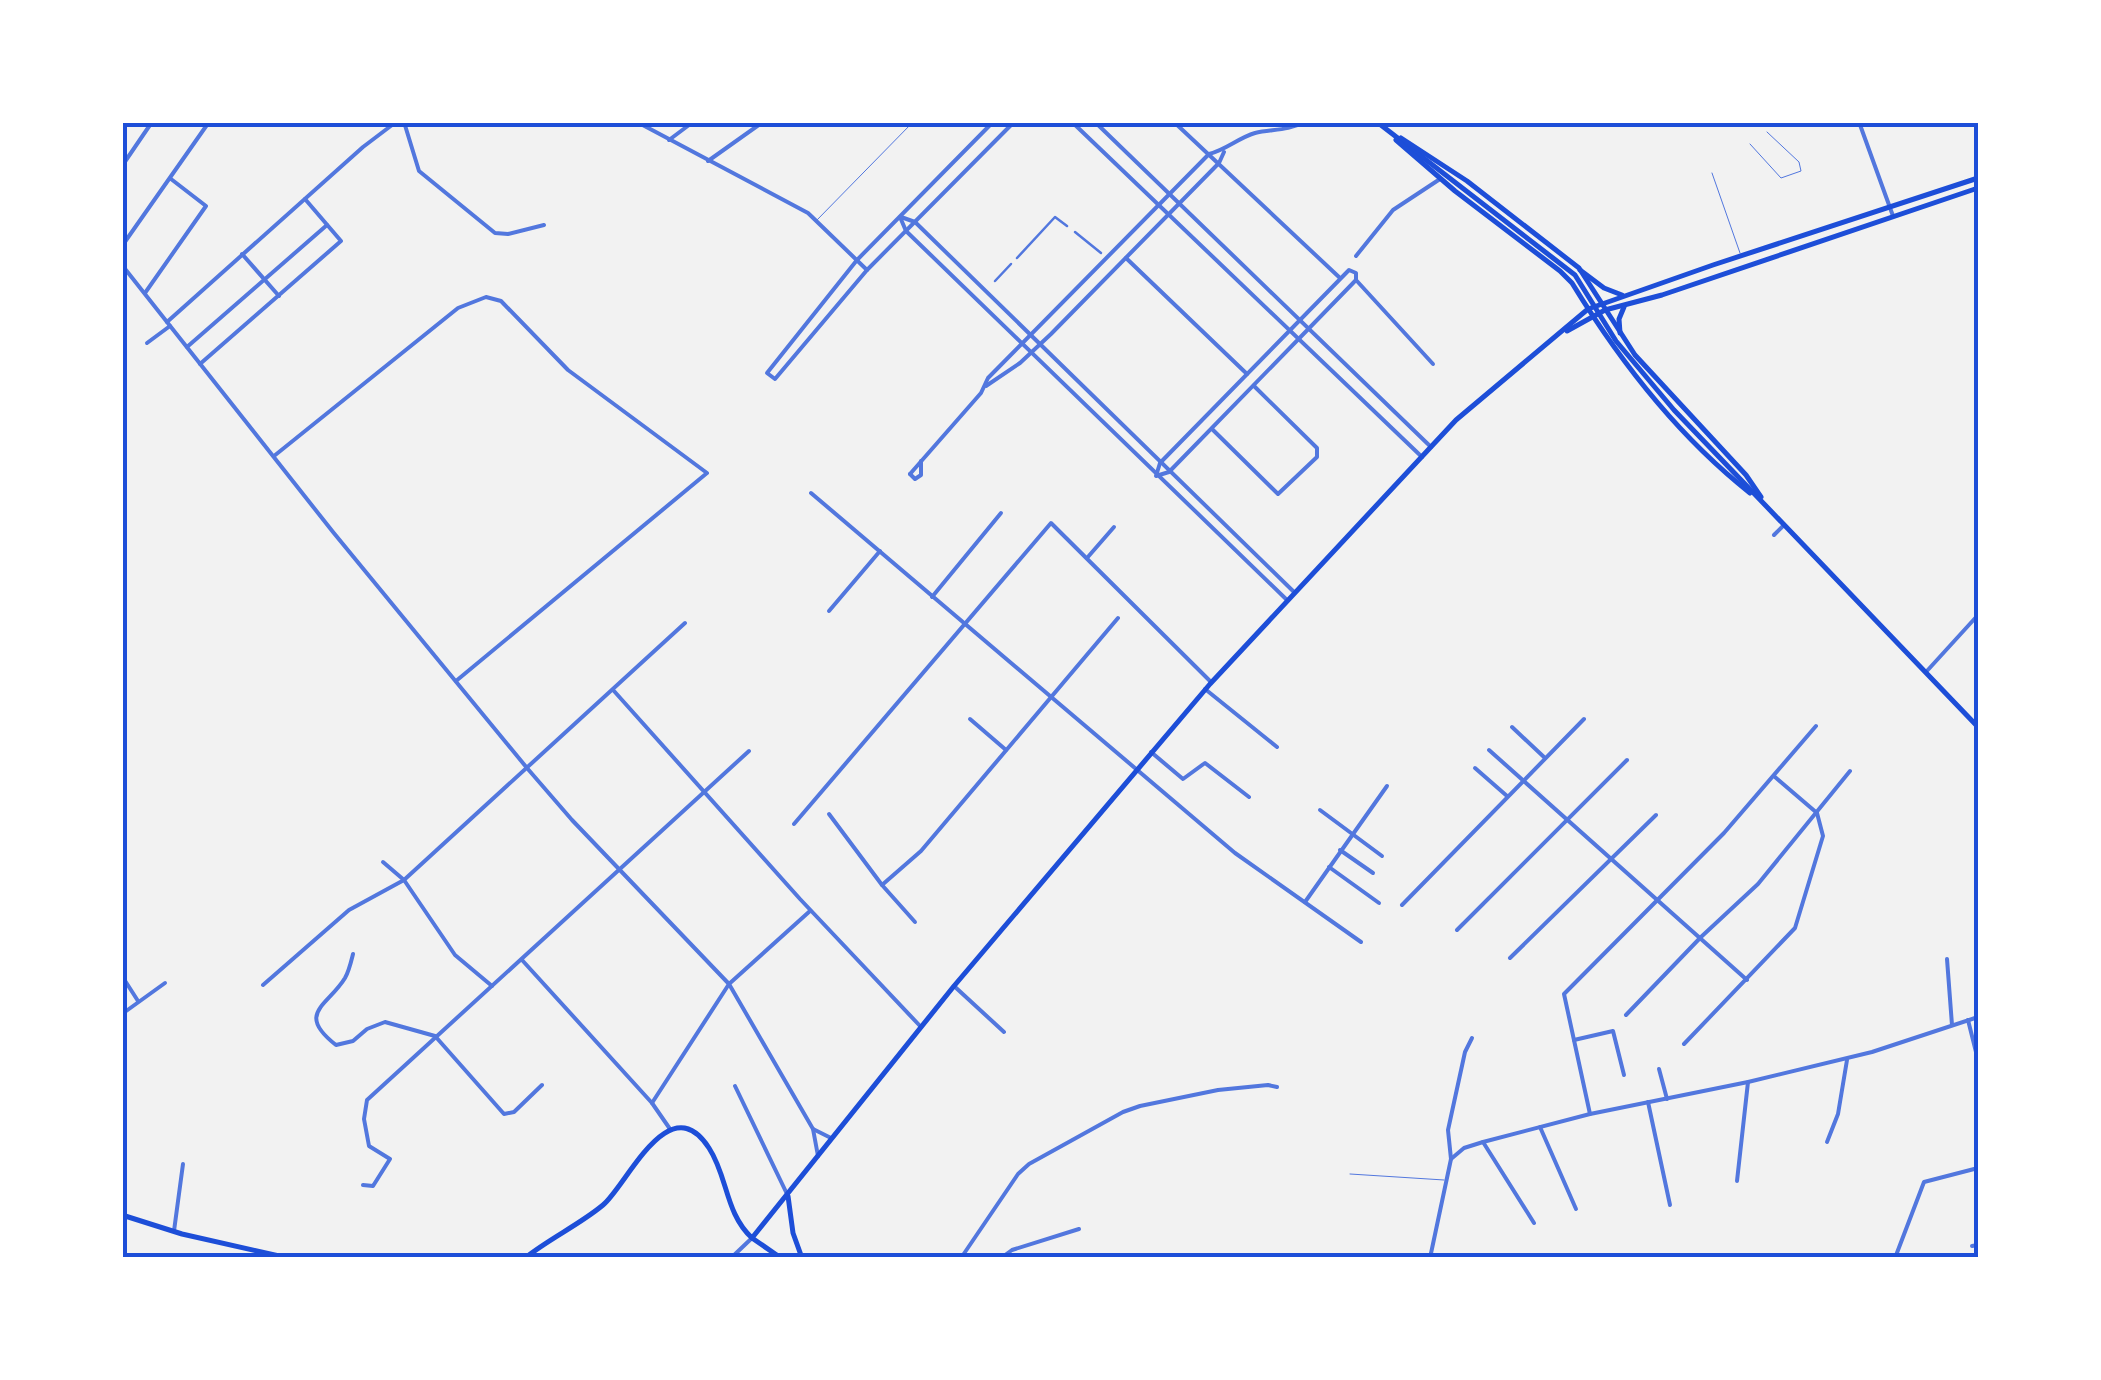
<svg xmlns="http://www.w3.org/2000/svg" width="2101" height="1380" viewBox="0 0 2101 1380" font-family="'PT Sans Narrow',sans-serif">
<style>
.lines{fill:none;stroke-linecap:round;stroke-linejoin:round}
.service{stroke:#5277de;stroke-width:1}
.pedestrian{stroke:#5277de;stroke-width:2.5}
.minor{stroke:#5277de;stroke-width:4}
.tertiary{stroke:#5277de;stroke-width:4}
.secondary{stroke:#1d4ed8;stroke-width:5}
.primary{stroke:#1d4ed8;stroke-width:5}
.neatline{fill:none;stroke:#1d4ed8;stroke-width:4}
</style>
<rect width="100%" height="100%" fill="#f2f2f2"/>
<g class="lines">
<g class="service">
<polyline points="1750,144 1781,178 1801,171 1799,162 1767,132"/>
<polyline points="1712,173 1740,253"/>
<polyline points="817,220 913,122"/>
<polyline points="1350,1174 1444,1180"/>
</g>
<g class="pedestrian">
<polyline points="1075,232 1101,253"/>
<polyline points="1017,258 1055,217 1067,226"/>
<polyline points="995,281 1011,264"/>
</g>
<g class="minor">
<polyline points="404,122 419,171 495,233 508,234 544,225"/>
<polyline points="1072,122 1422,457"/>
<polyline points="1095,122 1431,447"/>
<polyline points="1174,122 1340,278"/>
<polyline points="1859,122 1893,216"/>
<polyline points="669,140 693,122"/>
<polyline points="708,161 763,122"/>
<polyline points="122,166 152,122"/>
<polyline points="122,246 209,122"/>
<polyline points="242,254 279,296"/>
<polyline points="1356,256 1393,210 1440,179"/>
<polyline points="1126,258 1247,374"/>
<polyline points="857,260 767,373 775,379 867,270"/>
<polygon points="1349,270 1356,273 1356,280 1169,472 1156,476 1160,463"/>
<polyline points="1356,280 1433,364"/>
<polyline points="145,293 206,206 171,179"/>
<polyline points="167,322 333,532 527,768 572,820 729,984 813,1129 818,1156"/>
<polyline points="147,343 170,326"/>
<polyline points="187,347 327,225"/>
<polyline points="200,364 341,241 305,199"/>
<polyline points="986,386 1020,363 1051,334 1219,163 1224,152"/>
<polyline points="1212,429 1278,494 1317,457 1317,448 1254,386"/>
<polyline points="274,456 458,308 486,297 501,301 568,370 707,473 456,681"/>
<path d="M910 474 981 393 988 378 1209 154C1226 150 1238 138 1255 133 1271 129 1288 131 1304 122"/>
<polyline points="910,474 915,479 921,475 921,461"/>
<polyline points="811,493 1235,853 1361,942"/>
<polyline points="1774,535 1784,525"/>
<polyline points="1087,558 1114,527"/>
<polyline points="932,597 1001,513"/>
<polyline points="829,611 880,551"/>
<polyline points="1926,672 1978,615"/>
<polyline points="1205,689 1277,747"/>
<polyline points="614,691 800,899 921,1027"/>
<polyline points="970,719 1006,750"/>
<polyline points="1512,727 1545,758"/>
<polyline points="1489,750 1747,980"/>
<polyline points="1151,752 1183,779 1205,763 1249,797"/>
<polyline points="1475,768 1507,796"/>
<polyline points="1775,777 1817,813"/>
<polyline points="1320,810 1382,856"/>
<polyline points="829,814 882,885 915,922"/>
<polyline points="794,824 1051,523 1210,681"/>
<polyline points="1340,850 1373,873"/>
<polyline points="383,862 404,880 455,955 492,986"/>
<polyline points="1329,867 1379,903"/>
<polyline points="882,885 921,851 1118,618"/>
<polyline points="1305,902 1387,786"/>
<polyline points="1402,905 1584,719"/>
<polyline points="1457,930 1627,760"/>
<path d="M353 954C351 962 349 971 345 978 328 1006 295 1013 336 1045L353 1041 367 1029 385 1022 435 1036 504 1114 514 1112 542 1085"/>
<polyline points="1510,958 1656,815"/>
<polyline points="1947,959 1952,1025"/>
<polyline points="522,960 652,1103 670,1129"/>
<polyline points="122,976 138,1001"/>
<polyline points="263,985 349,910 404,880 685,623"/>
<polyline points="954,986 1004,1032"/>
<polyline points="122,1014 165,983"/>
<polyline points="1626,1015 1701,937 1758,884 1850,771"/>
<polyline points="1968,1020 1978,1060"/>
<polyline points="1574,1040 1613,1031 1624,1075"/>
<polyline points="1684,1044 1795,928 1823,836 1817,813"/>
<polyline points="1659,1069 1667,1099"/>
<polyline points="735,1086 788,1196"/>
<polyline points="1648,1102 1670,1205"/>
<polyline points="652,1103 729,984 810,911"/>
<polyline points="1590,1114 1564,994 1724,833 1816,726"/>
<polyline points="1540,1127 1576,1209"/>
<polyline points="813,1129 831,1138"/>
<polyline points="1483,1142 1534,1223"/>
<polyline points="1827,1142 1838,1114 1847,1060"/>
<polyline points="1451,1159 1464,1148 1483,1142 1590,1114 1748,1082 1872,1052 1978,1017"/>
<polyline points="1737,1181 1748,1082"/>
<polyline points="363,1185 373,1186 390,1159 369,1146 364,1119 367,1100 749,751"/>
<polyline points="174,1231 183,1164"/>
<polyline points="1972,1246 1978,1245"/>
<polyline points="961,1258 1018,1174 1029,1164 1123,1112 1140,1106 1218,1090 1268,1085 1277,1087"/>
<polyline points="1001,1258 1012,1250 1079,1229"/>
<polyline points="1430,1258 1451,1159 1448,1130 1465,1052 1472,1038"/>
<polyline points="1895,1258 1924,1182 1978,1168"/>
</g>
<g class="tertiary">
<polyline points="637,122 808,213 867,270 1014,122"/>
<polyline points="900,217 906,231 1287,600"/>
<polyline points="901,217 915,222 1294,592"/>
<polyline points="857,260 993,122"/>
<polyline points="122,265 167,322 363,147 396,122"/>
<polyline points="731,1258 752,1238"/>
</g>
<g class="secondary">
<polyline points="1377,122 1575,275 1616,341 1674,410 1978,727"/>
<polyline points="1401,138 1467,181 1579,268 1635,355 1746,475 1761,497"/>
<path d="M1396 140 1455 191 1560 271 1572 283C1619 360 1678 436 1750 493"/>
<polyline points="752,1238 781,1258"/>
</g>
<g class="primary">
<polyline points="1580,270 1604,288 1622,295"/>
<polyline points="1567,331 1605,310 1662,295 1978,188"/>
<polyline points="1620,333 1619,319 1624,307"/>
<polyline points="788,1196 793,1233 802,1258"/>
<polyline points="122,1215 182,1234 288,1258"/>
<path d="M525 1258C550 1238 579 1225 603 1205 627 1185 669 1086 709 1148 728 1177 725 1213 752 1238L954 986 1210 684 1456 420 1588 309 1713 265 1978 178"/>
</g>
</g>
<rect width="2101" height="1380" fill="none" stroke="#ffffff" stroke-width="250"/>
<rect x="125" y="125" width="1851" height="1130" class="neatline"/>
</svg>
